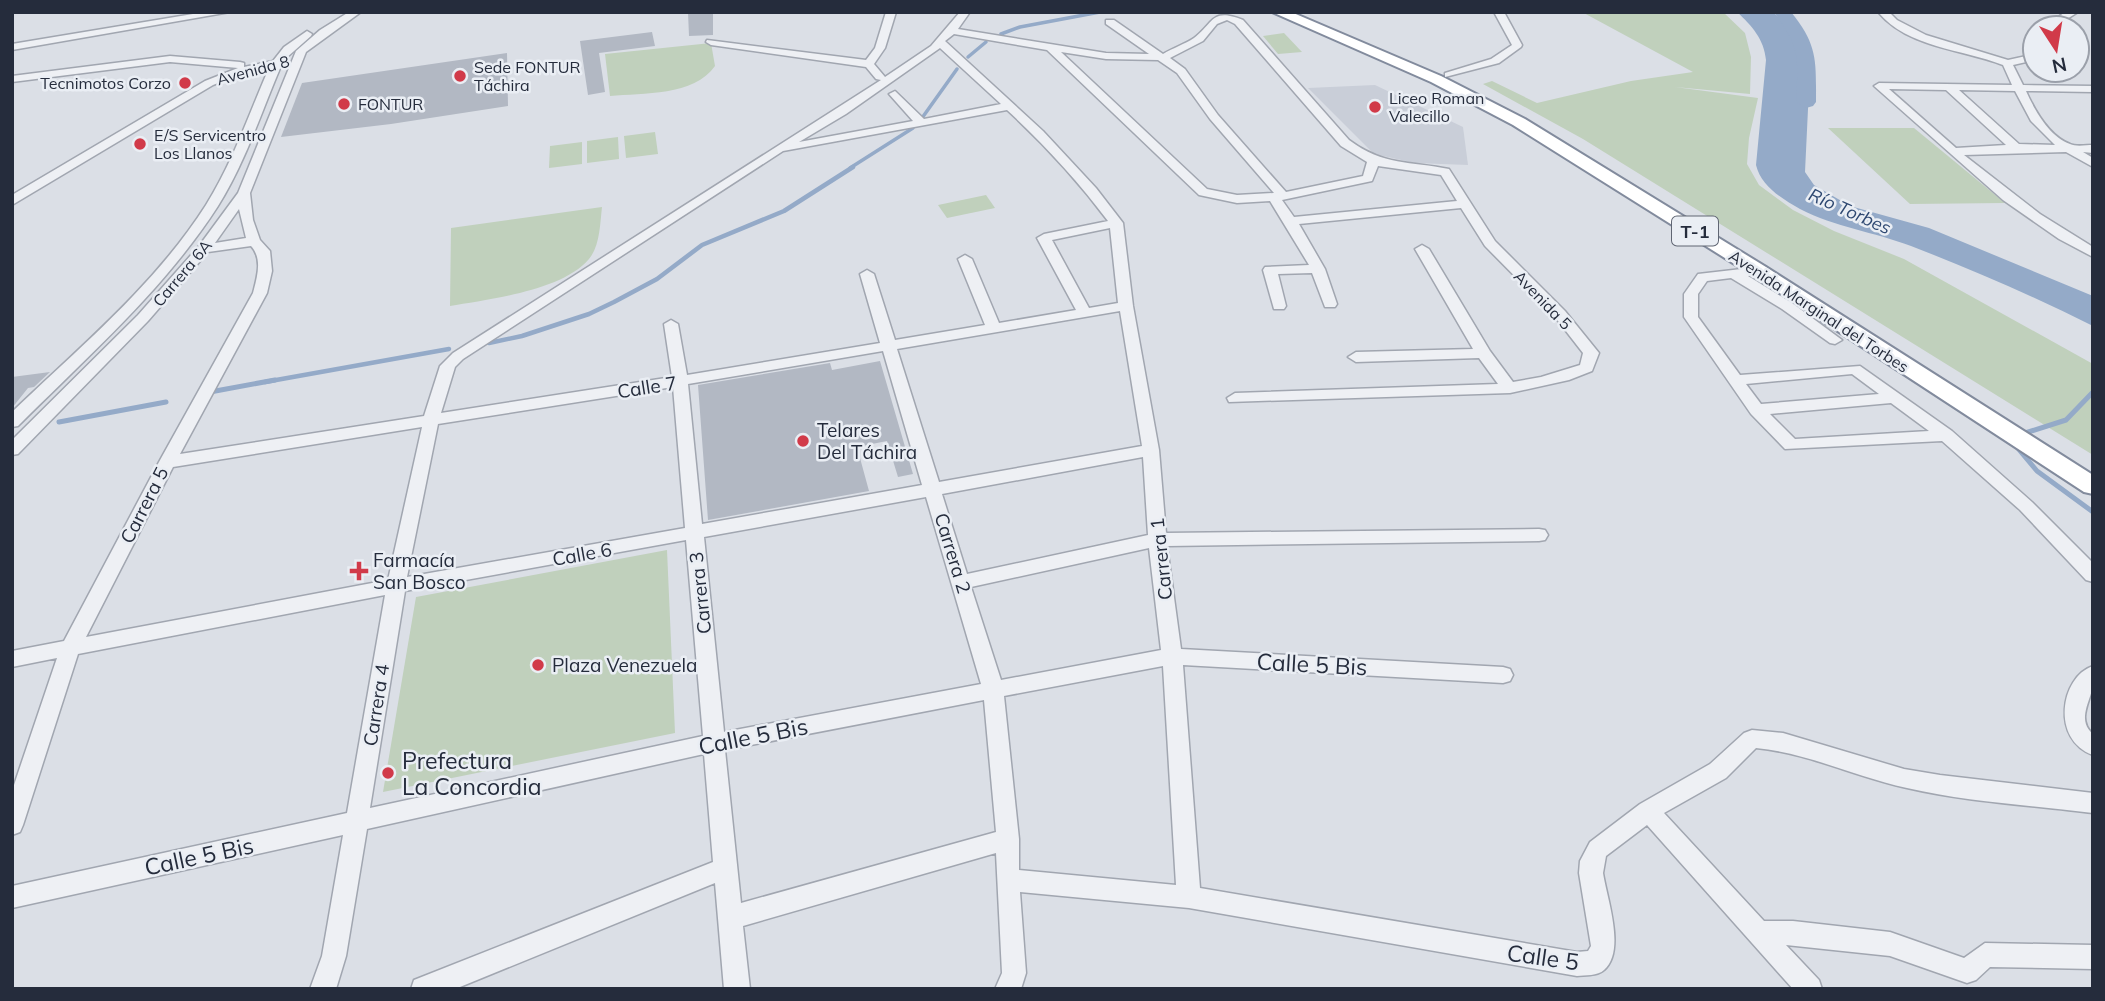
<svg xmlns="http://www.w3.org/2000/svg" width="2105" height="1001" viewBox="0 0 2105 1001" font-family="Mulish,sans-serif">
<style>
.built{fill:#c9ced8}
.green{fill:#c0d0bc}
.water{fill:#94aac8}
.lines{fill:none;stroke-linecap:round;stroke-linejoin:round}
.stream-far2{stroke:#94aac8;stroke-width:3.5}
.stream-far1{stroke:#94aac8;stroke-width:4.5}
.stream{stroke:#94aac8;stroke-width:5}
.river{fill:#94aac8;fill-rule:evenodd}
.building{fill:#b2b8c3}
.minor-casing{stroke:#a1a6b0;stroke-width:3}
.highway-casing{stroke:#828b9d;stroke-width:4}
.minor{fill:#eef0f4;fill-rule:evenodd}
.highway{fill:#fff;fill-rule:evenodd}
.poi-dot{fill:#d13a49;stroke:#eaeef4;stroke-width:2.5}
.labels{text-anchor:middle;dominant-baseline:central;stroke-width:5;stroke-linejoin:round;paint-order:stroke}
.far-poi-label{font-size:16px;fill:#252c3c;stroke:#eaeef4;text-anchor:start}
.far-street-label{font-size:16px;fill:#252c3c;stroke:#eaeef4}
.far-water-label{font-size:18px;font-style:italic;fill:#2e4871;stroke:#eaeef4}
.shield{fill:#eaeef4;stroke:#606673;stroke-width:2}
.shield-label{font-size:18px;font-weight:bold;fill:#252c3c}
.street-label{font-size:19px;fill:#252c3c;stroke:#eaeef4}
.poi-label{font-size:19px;fill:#252c3c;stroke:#eaeef4;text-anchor:start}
.near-street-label{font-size:23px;fill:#252c3c;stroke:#eaeef4}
.near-poi-label{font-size:23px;fill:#252c3c;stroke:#eaeef4;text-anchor:start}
</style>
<rect width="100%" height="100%" fill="#dbdfe6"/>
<polygon class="built" points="1375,85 1463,127 1468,165 1415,163 1374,154 1308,88"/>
<g class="green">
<polygon points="1582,12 1723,12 1745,33 1751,57 1750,94 1675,87 1758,98 1749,138 1747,164 1759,185 1793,210 1834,231 1904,259 2093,364 2093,455 1583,139 1483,84 1492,81 1537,103 1631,81 1693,72"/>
<polygon points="1284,33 1302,52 1278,54 1263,36"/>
<path d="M711 43 715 66C694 96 643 93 610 96L605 54Z"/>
<polygon points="1828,128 1914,128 2005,203 1910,204"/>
<polygon points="655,132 658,154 626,158 624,136"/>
<polygon points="618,137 619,159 587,163 587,141"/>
<polygon points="582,142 582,164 549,168 550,146"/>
<polygon points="986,195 995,208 947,218 938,205"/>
<path d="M602 207C600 224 600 246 589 259 562 291 489 299 450 306L451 228Z"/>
<polygon points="667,550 675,733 383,792 416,597"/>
</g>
<path class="water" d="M1737 12H1773L1793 31 1807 55 1810 67 1805 172 1814 185 1850 206 1929 228 2093 296V326C2033 296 1973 270 1911 246 1874 232 1835 227 1800 209 1782 199 1761 186 1756 165L1766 60C1764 39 1752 26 1737 12Z"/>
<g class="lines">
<g class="stream-far2">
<polyline points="1001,34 1020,27 1100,12"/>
<polyline points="968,57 986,42"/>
<polyline points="922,118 957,69"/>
<polyline points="850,168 913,128"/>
</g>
<g class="stream-far1">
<polyline points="489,343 522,336 589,314 614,302 657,279 702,245 784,211 853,167"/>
<polyline points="265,382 449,349"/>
</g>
<g class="stream">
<polyline points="210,392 275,380"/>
<polyline points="59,422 166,402"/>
<polyline points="2022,434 2066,420 2093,392"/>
<polyline points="2016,446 2037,471 2093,512"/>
</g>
<path class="river" d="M1774 12H1791C1818 45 1816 61 1816 102L1813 106 1806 108 1796 102C1798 56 1801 50 1774 12Z"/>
</g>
<g class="building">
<polygon points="688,12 713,12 713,35 689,36"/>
<polygon points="652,32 655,46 599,53 605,92 588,95 580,41"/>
<polygon points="507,53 508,106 391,124 281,137 302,83"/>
<polygon points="880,361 913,474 898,477 887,441 857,447 869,491 708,520 698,385 830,363 832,370"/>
<polygon points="50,372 34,387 28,388 12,408 12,377"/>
</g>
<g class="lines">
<g class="minor-casing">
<g id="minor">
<polygon points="205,12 230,12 12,50 12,44"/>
<path d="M349 12H361L306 52 250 193 253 220 260 240 270 251 272 271 267 293 180 454 424 416 440 366 453 353 881 80 876 79 866 67 711 45 706 42 707 40 866 60 875 48 886 12H896L885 48 874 64 885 77 931 46 960 12H970L958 29 1106 53 1149 54 1106 24V20H1114L1163 54C1173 48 1185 44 1194 38 1214 23 1211 7 1243 20L1349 140C1384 166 1410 161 1449 169L1495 241 1565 311 1599 353 1592 371 1569 380 1510 393 1229 402 1227 398 1235 393 1498 384 1479 358 1356 362 1348 357 1356 352 1473 349 1415 249 1422 245 1429 249 1490 351 1513 382 1541 377 1580 365 1583 353 1555 317 1485 246 1461 208 1299 224 1325 269 1337 304 1335 307H1325L1312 273 1278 274 1286 306 1284 309H1274L1263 270 1265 267 1309 265 1270 201 1237 203 1199 195 1047 50 954 34 945 41 1043 131 1096 188 1123 223 1133 306 1159 450 1166 533 1539 529 1545 530 1548 535 1545 540 1539 541 1167 546 1181 649 1503 667 1510 669 1513 675 1510 681 1503 683 1183 665 1200 888 1577 952 1588 951 1591 946 1579 873 1580 861 1590 842 1640 804 1710 764 1744 733 1752 730 1783 733 1904 769 1940 775 2093 793V813C2031 805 1967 802 1907 788 1856 777 1808 753 1756 748L1726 778 1664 813 1764 921H1793L1890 932 1964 958 1985 943 2093 945V969L1990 967 1976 980 1967 983 1890 956 1786 945 1819 980 1822 989H1793L1647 825 1606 856 1603 873C1607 899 1626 951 1604 970 1598 976 1585 975 1577 976L1189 908 1020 892 1026 973 1021 989H995L1002 973 996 853 743 926 750 989H724L715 883 455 989H411L414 980 713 862 704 754 367 829 346 956 336 989H310L322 956 343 835 12 908V886L347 813 385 595 78 654 23 825 20 832 12 835V791L57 658 12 667V651L64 641 159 462 253 293C257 277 263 259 251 246L208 252 148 321 18 454 12 455V440L138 315 199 246 238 193 296 51 320 30ZM1227 20 1235 24 1341 146 1367 162 1363 176 1286 192 1218 115 1185 69 1170 58 1203 41 1217 24ZM940 48 1001 104 924 119 895 91 889 94 913 121 799 142 846 114ZM1061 52 1106 59 1158 60 1177 73 1210 119 1274 193 1237 195 1207 189ZM1007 110C1044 144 1078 181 1108 221L1044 234 1037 238 1076 310 999 323 972 259 965 255 958 259 985 325 895 340 874 274 867 270 860 274 880 343 687 375 678 324 671 320 664 324 672 377 441 413 455 367 463 359 783 151ZM1378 166 1441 175 1457 201 1294 217 1282 200 1372 181ZM239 209 246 238 215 243ZM1110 228 1118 303 1089 308 1052 240ZM1120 311 1142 446 939 482 897 349ZM883 351 922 485 702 524 688 384ZM673 387 685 528 407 577 438 424ZM422 427 388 580 86 637 173 467ZM1143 457 1148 535 967 574 942 494ZM926 497 981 684 724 732 704 537ZM686 540 703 736 370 808 405 591ZM1149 548 1161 650 1001 680 971 587ZM1163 666 1176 885 1019 870V839L1004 696ZM984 700 996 832 741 903 725 750Z"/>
<polygon points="1494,12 1504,12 1522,45 1521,47 1499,63 1445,77 1445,73 1491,59 1512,45"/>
<path d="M1878 12H1889L1897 20 1926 35 2008 60 2035 54V60L2013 65 2023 85 2093 86V92L2026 91C2035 111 2049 136 2070 144 2076 147 2086 145 2093 145V153L2083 152 2093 158V167L2066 152 1964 155 2040 214 2093 247V257L2059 239 2003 200 1874 86 1879 83 2012 85 2003 65C1962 49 1908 48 1878 12ZM1889 89 1946 90 2006 145 1956 148ZM1959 90 2015 91 2031 121 2055 145 2019 144Z"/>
<polygon points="2065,12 2078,12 2067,19 2065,28 2055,28 2057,18"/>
<path d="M307 31 312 34 311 36 285 59 288 62 287 64 281 66C261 113 245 163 218 206 164 290 88 356 18 426L12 427V412C80 347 155 285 206 205 233 162 249 114 269 68L238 75 213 85 12 205V195L205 81 238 68 170 62 12 82V76L170 56 240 62 244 63V67L273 61 284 47Z"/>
<path d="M1759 267 1766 271 1764 274 1748 276 1792 303 1842 340 1835 344 1830 343 1782 309 1731 278 1707 281 1698 294V317L1740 375 1860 366 1952 431 2032 502 2093 563V582L2086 580 2020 510 1942 441 1785 449 1751 414 1684 317V294L1698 274ZM1852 374 1879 394 1761 404 1746 384ZM1891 403 1929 431 1795 439 1770 414Z"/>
<path d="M2093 666C2093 673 2094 683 2092 690 2088 705 2078 721 2093 734V755C2051 740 2060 677 2093 666Z"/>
</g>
</g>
<g class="highway-casing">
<polygon id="highway" points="1272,12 1291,12 1441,76 1525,119 1766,267 2093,475 2093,494 2084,492 1752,275 1513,125 1431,82"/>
</g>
<use href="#minor" class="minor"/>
<use href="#highway" class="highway"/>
</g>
<g class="poi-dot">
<circle cx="460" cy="76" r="7"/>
<circle cx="185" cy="83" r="7"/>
<circle cx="344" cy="104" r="7"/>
<circle cx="1375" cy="107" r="7"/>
<circle cx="140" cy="144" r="7"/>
<circle cx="803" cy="441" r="7"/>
<path d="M355.5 560.5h7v7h7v7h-7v7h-7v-7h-7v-7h7z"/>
<circle cx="538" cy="665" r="7"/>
<circle cx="388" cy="773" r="7"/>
</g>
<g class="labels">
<g class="far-poi-label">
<text x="474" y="67">Sede FONTUR<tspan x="474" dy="18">Táchira</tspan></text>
<text x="171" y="83" text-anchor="end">Tecnimotos Corzo</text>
<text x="1389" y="98">Liceo Roman<tspan x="1389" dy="18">Valecillo</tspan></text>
<text x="358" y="104">FONTUR</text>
<text x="154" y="135">E/S Servicentro<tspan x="154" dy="18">Los Llanos</tspan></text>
</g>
<g class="far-street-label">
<text transform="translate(253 70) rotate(-15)">Avenida 8</text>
<text transform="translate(182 273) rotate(-50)">Carrera 6A</text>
<text transform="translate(1543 300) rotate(46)">Avenida 5</text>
<text transform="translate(1819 311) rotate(33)">Avenida Marginal del Torbes</text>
</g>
<g class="far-water-label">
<text transform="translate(1850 211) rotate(24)">Río Torbes</text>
</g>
<rect class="shield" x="1672" y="216.5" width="46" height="29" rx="5"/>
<g class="shield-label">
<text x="1695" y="231">T-1</text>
</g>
<g class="street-label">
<text transform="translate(647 387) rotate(-9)">Calle 7</text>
<text transform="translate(144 505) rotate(-63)">Carrera 5</text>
<text transform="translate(953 553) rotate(73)">Carrera 2</text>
<text transform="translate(582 554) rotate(-10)">Calle 6</text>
<text transform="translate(1161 559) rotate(-96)">Carrera 1</text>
<text transform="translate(700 593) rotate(-96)">Carrera 3</text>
<text transform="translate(376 705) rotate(-81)">Carrera 4</text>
</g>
<g class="poi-label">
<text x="817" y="430">Telares<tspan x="817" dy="22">Del Táchira</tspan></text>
<text x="373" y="560">Farmacía<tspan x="373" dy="22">San Bosco</tspan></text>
<text x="552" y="665">Plaza Venezuela</text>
</g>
<g class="near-street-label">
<text transform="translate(1312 664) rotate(3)">Calle 5 Bis</text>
<text transform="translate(753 736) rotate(-11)">Calle 5 Bis</text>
<text transform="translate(199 856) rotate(-12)">Calle 5 Bis</text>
<text transform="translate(1543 957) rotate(8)">Calle 5</text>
</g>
<g class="near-poi-label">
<text x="402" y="760">Prefectura<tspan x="402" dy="26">La Concordia</tspan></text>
</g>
</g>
<rect width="2105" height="1001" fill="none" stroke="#252c3c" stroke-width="28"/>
<g transform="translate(2056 49) rotate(168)"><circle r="33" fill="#eaeef4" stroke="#9ba0aa" stroke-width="2"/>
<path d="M0-5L12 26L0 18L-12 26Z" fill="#d13a49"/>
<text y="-10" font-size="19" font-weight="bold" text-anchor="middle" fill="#252c3c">N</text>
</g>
</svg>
